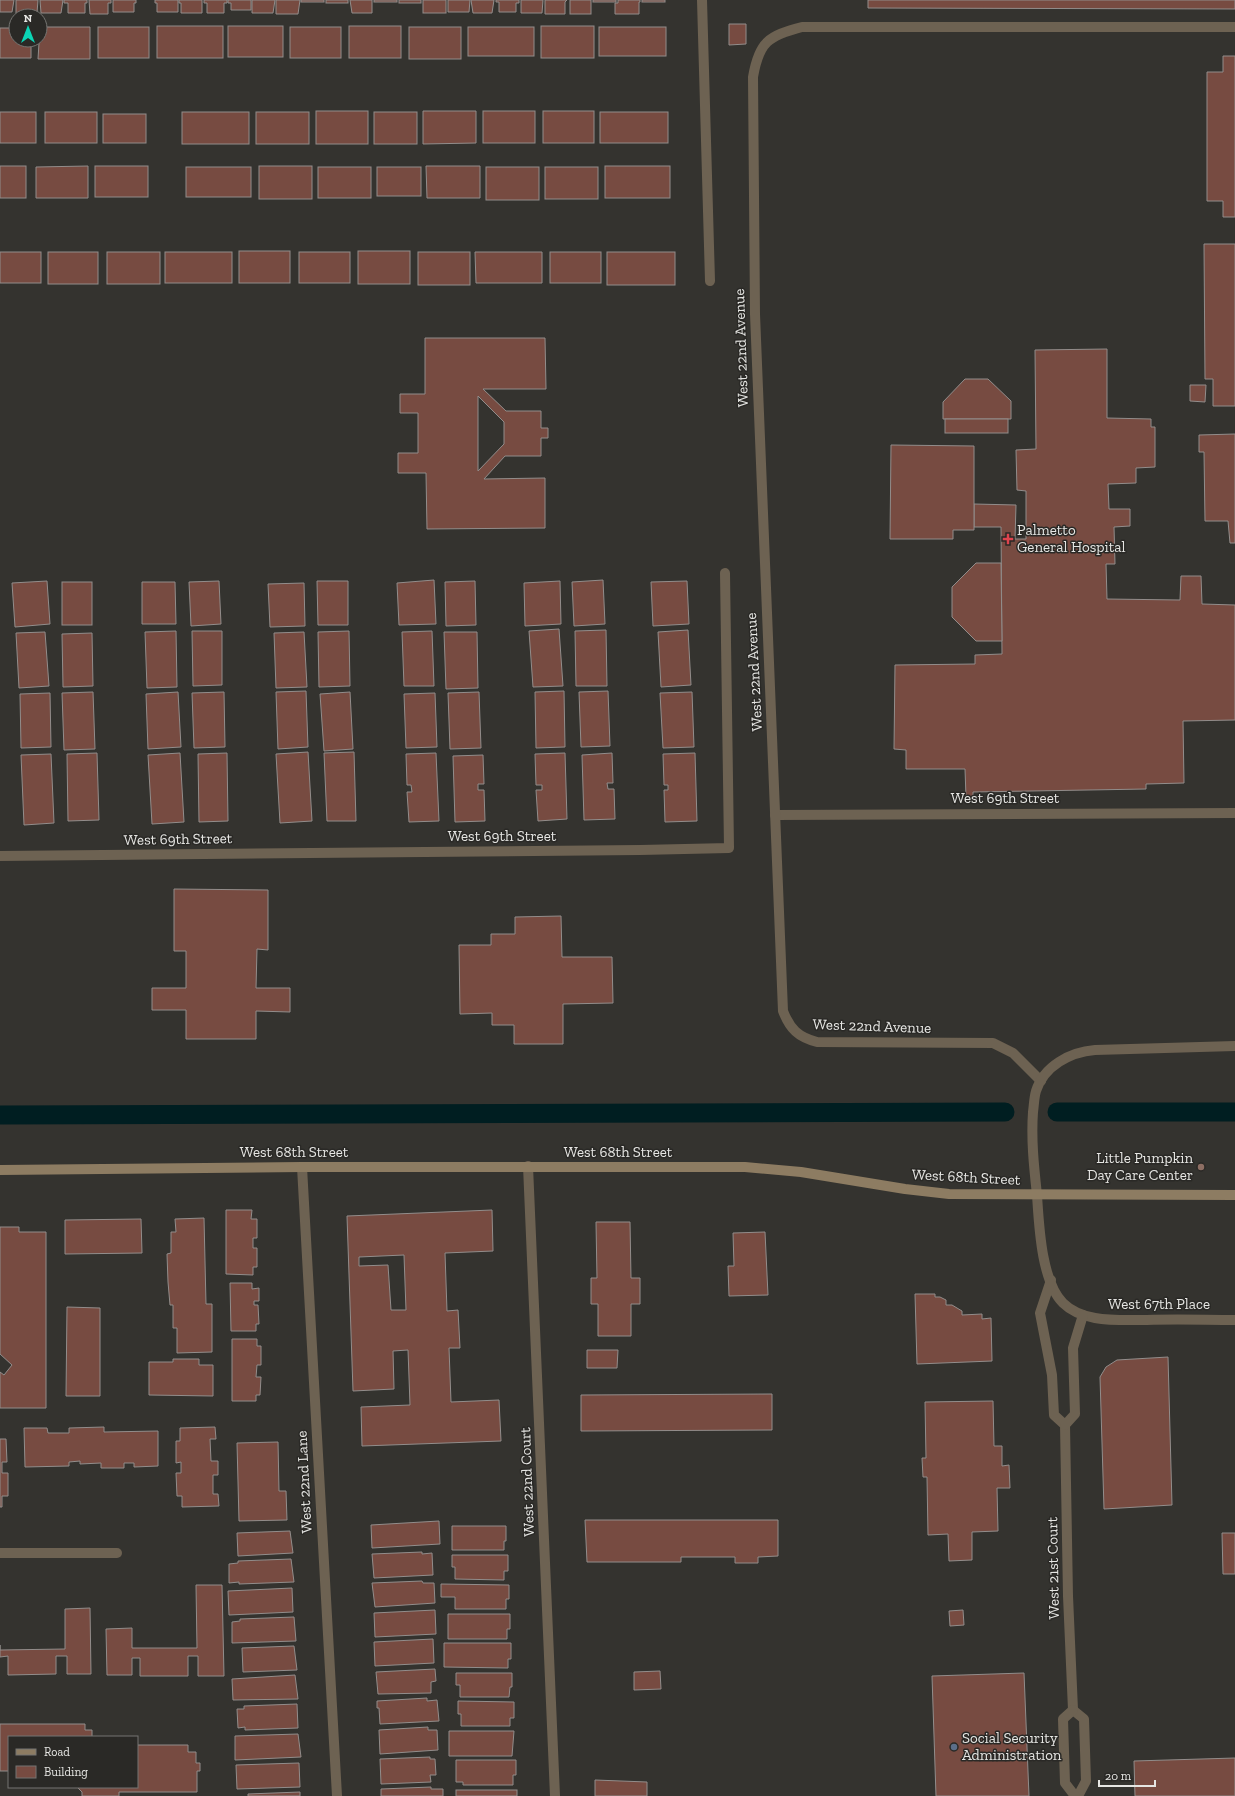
<svg xmlns="http://www.w3.org/2000/svg" width="1235" height="1796" viewBox="0 0 1235 1796" font-family="'Zilla Slab',serif">
<style>
.lines{fill:none;stroke-linecap:round;stroke-linejoin:round}
.canal{stroke:#001e21;stroke-width:19}
.building{fill:#774b41;stroke:#928d8b;fill-rule:evenodd}
.minor{stroke:#6d6252;stroke-width:10}
.tertiary{stroke:#6d6252;stroke-width:10}
.secondary{stroke:#8d7c62;stroke-width:10}
.health-dot{fill:#e0444e;stroke:#2a2926;stroke-width:1.5}
.education-dot{fill:#8d6e63;stroke:#2a2926;stroke-width:1.5}
.service-dot{fill:#5c6f8a;stroke:#2a2926;stroke-width:1.5}
.labels{text-anchor:middle;dominant-baseline:central;stroke-width:3;stroke-linejoin:round;paint-order:stroke}
.street-label{font-size:15px;fill:#e6e6e3;stroke:#2a2926}
.poi-label{font-size:15px;fill:#e6e6e3;stroke:#2a2926;text-anchor:start}
</style>
<rect width="100%" height="100%" fill="#34332f"/>
<g class="lines">
<g class="canal">
<polyline points="1057,1112 1235,1112"/>
<polyline points="0,1115 1005,1112"/>
</g>
</g>
<g class="building">
<polygon points="0,0 14,0 12,12 0,12"/>
<polygon points="16,0 38,0 37,13 16,13"/>
<polygon points="40,0 63,0 61,13 41,13"/>
<polygon points="64,0 87,0 87,3 85,3 85,13 68,13 68,3 64,3"/>
<polygon points="89,0 111,0 111,3 108,3 108,14 90,14"/>
<polygon points="113,0 136,0 136,3 134,3 134,12 113,12"/>
<polygon points="155,0 178,0 178,12 157,12 157,3 155,3"/>
<polygon points="179,0 202,0 202,13 181,13 181,3 179,3"/>
<polygon points="204,0 227,0 227,3 224,3 224,13 207,13 207,3 204,3"/>
<polygon points="228,0 251,0 251,10 231,10 231,3 228,3"/>
<polygon points="252,0 275,0 273,13 252,13"/>
<polygon points="276,0 300,0 298,14 276,14"/>
<rect x="301" y="0" width="23" height="2"/>
<rect x="326" y="0" width="22" height="3"/>
<polygon points="350,0 372,0 372,13 352,13"/>
<rect x="374" y="0" width="23" height="2"/>
<rect x="399" y="0" width="22" height="3"/>
<rect x="423" y="0" width="23" height="13"/>
<polygon points="448,0 470,0 469,12 448,12"/>
<polygon points="471,0 494,0 492,13 473,13"/>
<polygon points="496,0 519,0 519,3 516,3 516,12 499,12 499,2 496,2"/>
<polygon points="521,0 543,0 542,13 521,13"/>
<polygon points="545,0 567,0 565,2 565,14 545,14"/>
<rect x="570" y="0" width="21" height="14"/>
<rect x="593" y="0" width="23" height="2"/>
<polygon points="618,0 640,0 640,2 639,2 639,14 615,14 615,3 618,3"/>
<rect x="642" y="0" width="23" height="2"/>
<polygon points="868,0 1235,0 1235,9 868,8"/>
<polygon points="729,24 746,24 746,44 729,45"/>
<rect x="157" y="26" width="66" height="32"/>
<rect x="228" y="26" width="55" height="31"/>
<rect x="349" y="26" width="52" height="32"/>
<rect x="541" y="26" width="53" height="32"/>
<polygon points="40,27 90,27 90,59 38,59"/>
<rect x="98" y="27" width="51" height="31"/>
<rect x="290" y="27" width="51" height="31"/>
<rect x="409" y="27" width="52" height="32"/>
<rect x="468" y="27" width="66" height="29"/>
<rect x="599" y="27" width="67" height="29"/>
<polygon points="0,28 16,28 16,40 31,40 31,58 0,58"/>
<polygon points="1223,56 1235,56 1235,217 1223,217 1223,201 1207,201 1207,72 1223,72"/>
<rect x="316" y="111" width="52" height="33"/>
<polygon points="423,111 476,111 476,143 423,144"/>
<rect x="483" y="111" width="52" height="32"/>
<rect x="543" y="111" width="51" height="32"/>
<rect x="0" y="112" width="36" height="31"/>
<rect x="45" y="112" width="52" height="31"/>
<rect x="182" y="112" width="67" height="32"/>
<rect x="256" y="112" width="53" height="32"/>
<rect x="374" y="112" width="43" height="32"/>
<rect x="600" y="112" width="68" height="31"/>
<rect x="103" y="114" width="43" height="29"/>
<rect x="0" y="166" width="26" height="32"/>
<polygon points="88,166 88,198 36,198 36,167"/>
<rect x="95" y="166" width="53" height="31"/>
<rect x="259" y="166" width="53" height="33"/>
<polygon points="426,166 480,166 480,198 427,198"/>
<rect x="605" y="166" width="65" height="32"/>
<rect x="186" y="167" width="65" height="30"/>
<rect x="318" y="167" width="53" height="31"/>
<rect x="377" y="167" width="44" height="29"/>
<rect x="486" y="167" width="53" height="33"/>
<rect x="545" y="167" width="53" height="32"/>
<polygon points="1204,244 1235,244 1235,406 1213,406 1213,379 1205,379"/>
<rect x="239" y="251" width="51" height="32"/>
<rect x="358" y="251" width="52" height="33"/>
<rect x="0" y="252" width="41" height="31"/>
<rect x="48" y="252" width="50" height="32"/>
<rect x="107" y="252" width="53" height="32"/>
<rect x="165" y="252" width="67" height="31"/>
<rect x="299" y="252" width="51" height="31"/>
<rect x="418" y="252" width="52" height="33"/>
<polygon points="475,252 542,252 542,283 476,283"/>
<rect x="550" y="252" width="51" height="31"/>
<rect x="607" y="252" width="68" height="33"/>
<path d="M425 338H545L546 389H483L506 411H541V428H548V438H541V456H505L484 479 545 478V528L427 529 426 473H398V453H418V413H400V394H425ZM478 396 504 422V444L478 471Z"/>
<polygon points="1107,349 1107,418 1151,419 1151,427 1155,427 1155,467 1136,468 1136,483 1108,484 1109,509 1130,509 1130,526 1114,527 1115,564 1106,564 1107,599 1180,600 1181,576 1201,576 1202,604 1235,605 1235,720 1183,721 1184,783 1146,784 1146,789 973,792 973,797 966,797 965,769 906,769 906,750 894,749 895,665 975,664 975,655 1002,654 1001,527 974,527 974,504 1016,505 1015,539 1026,539 1026,491 1017,490 1016,450 1036,449 1035,350"/>
<polygon points="965,379 988,379 1011,401 1011,419 943,419 943,402"/>
<polygon points="1190,385 1206,385 1205,402 1190,401"/>
<rect x="945" y="419" width="63" height="14"/>
<polygon points="1235,434 1235,543 1230,543 1228,521 1205,521 1204,452 1199,452 1199,435"/>
<polygon points="891,445 974,446 974,530 953,530 953,539 890,539"/>
<polygon points="976,563 1001,563 1002,641 976,641 952,617 952,587"/>
<polygon points="434,580 436,624 399,625 397,583"/>
<polygon points="603,580 605,624 574,626 572,582"/>
<polygon points="47,581 50,624 15,627 12,583"/>
<polygon points="219,581 221,624 191,626 189,582"/>
<polygon points="317,581 348,581 348,625 318,625"/>
<polygon points="475,581 476,625 446,626 445,582"/>
<polygon points="560,581 561,624 525,626 524,583"/>
<polygon points="687,581 689,624 653,626 651,582"/>
<rect x="62" y="582" width="30" height="43"/>
<polygon points="142,582 175,582 176,624 142,624"/>
<polygon points="304,583 305,626 270,627 268,584"/>
<polygon points="559,629 563,686 533,687 529,631"/>
<polygon points="606,630 607,686 576,686 575,631"/>
<polygon points="688,630 691,685 661,687 658,632"/>
<polygon points="176,631 177,687 147,688 145,632"/>
<polygon points="192,631 222,631 222,685 193,686"/>
<polygon points="349,631 350,686 319,687 318,632"/>
<polygon points="432,631 434,686 404,686 402,632"/>
<polygon points="45,632 49,686 19,688 16,633"/>
<polygon points="304,632 307,687 276,688 274,633"/>
<polygon points="444,632 477,632 478,688 446,689"/>
<polygon points="92,633 93,686 63,687 62,634"/>
<polygon points="306,691 308,747 278,749 276,692"/>
<polygon points="564,691 565,747 536,748 535,692"/>
<polygon points="608,691 610,746 581,747 579,692"/>
<polygon points="93,692 95,749 64,750 62,693"/>
<polygon points="178,692 181,747 148,749 146,694"/>
<polygon points="224,692 225,747 194,748 192,693"/>
<polygon points="350,692 353,749 324,751 320,694"/>
<polygon points="479,692 481,748 450,749 448,693"/>
<polygon points="692,692 694,747 663,748 660,693"/>
<polygon points="50,693 51,747 21,748 20,694"/>
<polygon points="435,693 437,747 406,748 404,694"/>
<polygon points="308,752 312,821 280,823 276,754"/>
<polygon points="354,752 356,821 327,821 324,753"/>
<polygon points="97,753 99,820 68,821 67,754"/>
<polygon points="180,753 184,822 152,824 148,755"/>
<polygon points="227,753 228,821 199,822 198,754"/>
<polygon points="436,753 439,821 409,822 407,792 412,792 411,785 407,785 406,754"/>
<polygon points="565,753 567,819 538,821 536,790 542,790 542,785 536,785 535,754"/>
<polygon points="612,753 613,783 607,783 608,789 614,789 615,819 584,820 582,755"/>
<polygon points="695,753 697,821 665,822 664,790 668,790 668,785 664,785 663,754"/>
<polygon points="51,754 54,823 24,825 21,755"/>
<polygon points="483,755 484,784 478,784 478,790 484,790 485,821 455,822 453,756"/>
<polygon points="174,889 268,890 268,950 257,949 256,988 290,988 290,1012 256,1011 256,1039 186,1039 186,1010 152,1010 152,988 186,988 186,951 174,951"/>
<polygon points="561,916 562,957 612,957 613,1003 563,1004 563,1044 514,1044 514,1025 492,1025 492,1013 460,1014 459,945 491,945 491,934 515,934 515,917"/>
<polygon points="226,1210 252,1210 251,1219 257,1219 257,1238 253,1238 253,1248 257,1248 257,1267 253,1267 253,1275 226,1274"/>
<path d="M492 1210 493 1251 445 1253 447 1311 458 1310 460 1348H449L451 1402 499 1400 501 1441 362 1446 361 1407 410 1405 408 1350 393 1351 394 1389 353 1391 347 1216ZM404 1255 406 1310H391L388 1265 359 1266V1257Z"/>
<polygon points="204,1218 206,1304 212,1304 212,1352 177,1353 177,1328 173,1328 173,1305 170,1305 168,1282 167,1254 171,1253 171,1232 176,1232 175,1219"/>
<polygon points="141,1219 142,1253 65,1254 65,1220"/>
<polygon points="596,1222 630,1222 631,1278 640,1278 640,1304 631,1304 631,1336 598,1336 598,1304 591,1304 591,1278 597,1278"/>
<polygon points="0,1227 19,1227 19,1232 46,1232 46,1408 0,1408 0,1372 4,1375 12,1365 0,1354"/>
<polygon points="765,1232 768,1295 729,1296 728,1266 734,1266 733,1233"/>
<polygon points="230,1283 252,1283 252,1289 259,1288 259,1301 254,1301 254,1305 258,1305 259,1324 256,1324 256,1331 231,1331"/>
<polygon points="915,1294 935,1294 935,1297 940,1297 946,1300 946,1305 952,1305 962,1311 962,1315 982,1314 982,1319 991,1318 992,1361 917,1364"/>
<polygon points="67,1307 100,1308 100,1396 66,1396"/>
<polygon points="232,1339 257,1339 257,1346 261,1346 261,1365 257,1365 256,1377 261,1377 260,1395 256,1395 256,1401 232,1401"/>
<polygon points="587,1350 618,1350 617,1368 587,1368"/>
<polygon points="1168,1357 1172,1505 1104,1509 1100,1377 1106,1367 1117,1360"/>
<polygon points="173,1359 199,1359 199,1365 213,1365 213,1396 149,1395 149,1362 173,1362"/>
<polygon points="772,1394 772,1430 581,1431 581,1395"/>
<polygon points="993,1401 994,1446 1002,1446 1002,1466 1009,1465 1010,1488 997,1488 998,1531 972,1532 972,1560 949,1561 948,1534 928,1535 927,1477 923,1477 922,1458 926,1458 925,1402"/>
<polygon points="104,1427 104,1432 158,1431 158,1466 134,1467 134,1463 124,1463 124,1468 101,1468 101,1463 80,1464 80,1461 69,1462 69,1466 25,1467 24,1428 47,1428 48,1433 69,1433 69,1428"/>
<polygon points="215,1427 216,1439 210,1439 211,1461 218,1461 218,1475 213,1475 213,1494 218,1494 219,1506 182,1507 182,1496 177,1496 176,1473 181,1473 181,1462 176,1463 176,1441 180,1441 180,1428"/>
<polygon points="0,1439 6,1439 7,1462 2,1462 2,1473 8,1473 8,1496 2,1496 2,1507 0,1507"/>
<polygon points="278,1442 279,1491 286,1491 287,1520 239,1521 237,1443"/>
<polygon points="585,1520 778,1520 778,1556 758,1557 758,1563 735,1563 735,1557 681,1557 681,1562 587,1562"/>
<polygon points="439,1521 440,1544 372,1548 371,1525"/>
<polygon points="452,1526 506,1526 506,1541 504,1541 504,1550 452,1550"/>
<polygon points="290,1531 293,1553 238,1556 237,1533"/>
<polygon points="1222,1533 1235,1533 1235,1574 1223,1574"/>
<polygon points="422,1552 422,1554 432,1553 433,1575 374,1578 372,1554"/>
<polygon points="452,1555 508,1555 508,1571 504,1571 504,1580 455,1579 455,1567 452,1567"/>
<polygon points="291,1559 294,1582 239,1584 239,1582 229,1583 229,1564 238,1563 238,1561"/>
<polygon points="422,1581 423,1583 434,1583 435,1603 375,1607 372,1583"/>
<polygon points="441,1584 509,1585 509,1599 506,1599 506,1609 455,1609 455,1597 441,1597"/>
<polygon points="196,1585 222,1585 224,1676 198,1676 198,1656 188,1656 188,1676 140,1676 140,1658 132,1658 132,1675 107,1675 106,1629 132,1628 132,1648 197,1648"/>
<polygon points="292,1588 293,1612 229,1615 228,1591"/>
<polygon points="90,1608 91,1674 67,1674 67,1656 56,1656 56,1674 8,1675 8,1656 0,1657 0,1645 0,1650 65,1649 65,1609"/>
<polygon points="435,1610 436,1634 375,1637 374,1613"/>
<polygon points="963,1610 964,1625 950,1626 949,1611"/>
<polygon points="448,1614 510,1614 510,1629 507,1629 507,1639 448,1639"/>
<polygon points="294,1617 296,1641 232,1643 232,1622 240,1621 240,1619"/>
<polygon points="433,1639 434,1663 375,1666 374,1642"/>
<polygon points="444,1643 511,1643 511,1659 508,1659 508,1668 444,1667"/>
<polygon points="294,1646 297,1670 243,1672 242,1648"/>
<polygon points="435,1669 436,1681 431,1682 431,1693 378,1694 376,1672"/>
<polygon points="660,1671 661,1689 634,1690 634,1672"/>
<polygon points="456,1673 512,1673 512,1687 510,1687 509,1697 460,1697 460,1685 456,1685"/>
<polygon points="1024,1673 1029,1796 936,1796 932,1676"/>
<polygon points="295,1675 298,1699 233,1700 232,1679"/>
<polygon points="427,1698 427,1701 437,1700 439,1721 380,1724 379,1708 377,1708 377,1701"/>
<polygon points="458,1701 514,1702 514,1718 510,1718 510,1726 461,1726 461,1714 458,1714"/>
<polygon points="297,1704 298,1728 245,1730 245,1727 238,1728 237,1709 244,1709 244,1706"/>
<polygon points="0,1724 85,1724 85,1730 92,1730 92,1737 9,1737 9,1771 0,1771"/>
<polygon points="428,1727 428,1730 437,1730 438,1750 380,1754 379,1730"/>
<polygon points="449,1731 514,1731 512,1756 449,1756"/>
<polygon points="298,1734 301,1757 235,1760 235,1736"/>
<polygon points="137,1745 188,1745 188,1752 196,1752 196,1763 200,1763 200,1771 197,1771 197,1792 119,1792 119,1796 82,1796 82,1792 77,1787 137,1787"/>
<polygon points="430,1757 430,1759 435,1759 436,1775 430,1775 431,1782 381,1784 380,1759"/>
<polygon points="1235,1758 1235,1796 1135,1796 1134,1761"/>
<polygon points="456,1760 516,1760 516,1775 513,1775 513,1785 463,1785 463,1782 456,1782"/>
<polygon points="299,1763 300,1787 237,1789 236,1765"/>
<polygon points="595,1780 647,1782 647,1796 595,1796"/>
<polygon points="431,1787 431,1789 443,1789 443,1796 381,1796 381,1789"/>
<rect x="456" y="1790" width="61" height="6"/>
<polygon points="300,1792 300,1796 248,1796 248,1794"/>
</g>
<g class="lines">
<g class="minor">
<polyline points="702,0 710,281"/>
<polyline points="775,815 1235,813"/>
<polyline points="0,856 640,850 729,848 725,573"/>
<path d="M1041 1081 1013 1053 993 1043 817 1042C798 1037 790 1029 783 1011L755 314 753 77C759 42 768 36 802 27H1235"/>
<polyline points="528,1166 555,1796"/>
<polyline points="302,1167 337,1796"/>
<path d="M1037 1195C1034 1167 1031 1140 1033 1112 1034 1105 1034 1098 1036 1091 1044 1066 1070 1052 1095 1050L1235 1046"/>
<polyline points="0,1553 117,1553"/>
</g>
<g class="tertiary">
<path d="M1037 1195C1039 1224 1041 1281 1063 1303 1071 1311 1084 1316 1095 1318 1112 1321 1130 1320 1147 1320 1176 1319 1206 1320 1235 1320"/>
<polyline points="1051,1280 1040,1313 1052,1375 1054,1415 1065,1425 1068,1596 1073,1710"/>
<polyline points="1065,1425 1075,1414 1073,1348 1083,1315"/>
<polyline points="1073,1710 1084,1719 1086,1781 1078,1796"/>
<polyline points="1073,1710 1063,1719 1065,1783 1075,1796"/>
</g>
<polyline class="secondary" points="0,1170 302,1167 745,1167 801,1172 905,1189 949,1194 1235,1195"/>
</g>
<path class="health-dot" d="M1006 533h4v4h4v4h-4v4h-4v-4h-4v-4h4z"/>
<circle class="education-dot" cx="1201" cy="1167" r="4"/>
<circle class="service-dot" cx="954" cy="1747" r="4"/>
<g class="labels">
<g class="street-label">
<text transform="translate(741 348) rotate(-92)">West 22nd Avenue</text>
<text transform="translate(754 672) rotate(-93)">West 22nd Avenue</text>
<text x="1005" y="798">West 69th Street</text>
<text x="502" y="836">West 69th Street</text>
<text transform="translate(178 839) rotate(-1)">West 69th Street</text>
<text transform="translate(872 1026) rotate(2)">West 22nd Avenue</text>
<text x="294" y="1152">West 68th Street</text>
<text x="618" y="1152">West 68th Street</text>
<text transform="translate(966 1177) rotate(3)">West 68th Street</text>
<text x="1159" y="1304">West 67th Place</text>
<text transform="translate(304 1482) rotate(-93)">West 22nd Lane</text>
<text transform="translate(527 1482) rotate(-92)">West 22nd Court</text>
<text transform="translate(1053 1568) rotate(-91)">West 21st Court</text>
</g>
<g class="poi-label">
<text x="1017" y="530">Palmetto<tspan x="1017" dy="17">General Hospital</tspan></text>
<text x="1193" y="1158" text-anchor="end">Little Pumpkin<tspan x="1193" dy="17">Day Care Center</tspan></text>
<text x="962" y="1738">Social Security<tspan x="962" dy="17">Administration</tspan></text>
</g>
</g>
<rect x="8" y="1736" width="130" height="52" fill="#2a2926" stroke="#757572"/>
<rect x="16" y="1749" width="20" height="6" fill="#8d7c62" stroke="#757572"/>
<text x="44" y="1756" font-size="12" fill="#e6e6e3">Road</text>
<rect x="16" y="1766" width="20" height="12" fill="#774b41" stroke="#757572"/>
<text x="44" y="1776" font-size="12" fill="#e6e6e3">Building</text>
<g transform="translate(28 28)"><circle r="19" fill="#2a2926" stroke="#757572"/>
<path d="M0-3L7 15L0 10L-7 15Z" fill="#0bd5b5"/>
<text y="-6" font-size="11" font-weight="bold" text-anchor="middle" fill="#e6e6e3">N</text>
</g>
<path d="M1099 1780v6h56v-6" fill="none" stroke="#e6e6e3" stroke-width="2"/>
<text x="1105" y="1780" font-size="12" fill="#e6e6e3" stroke="#2a2926" stroke-width="3" paint-order="stroke">20 m</text>
</svg>
